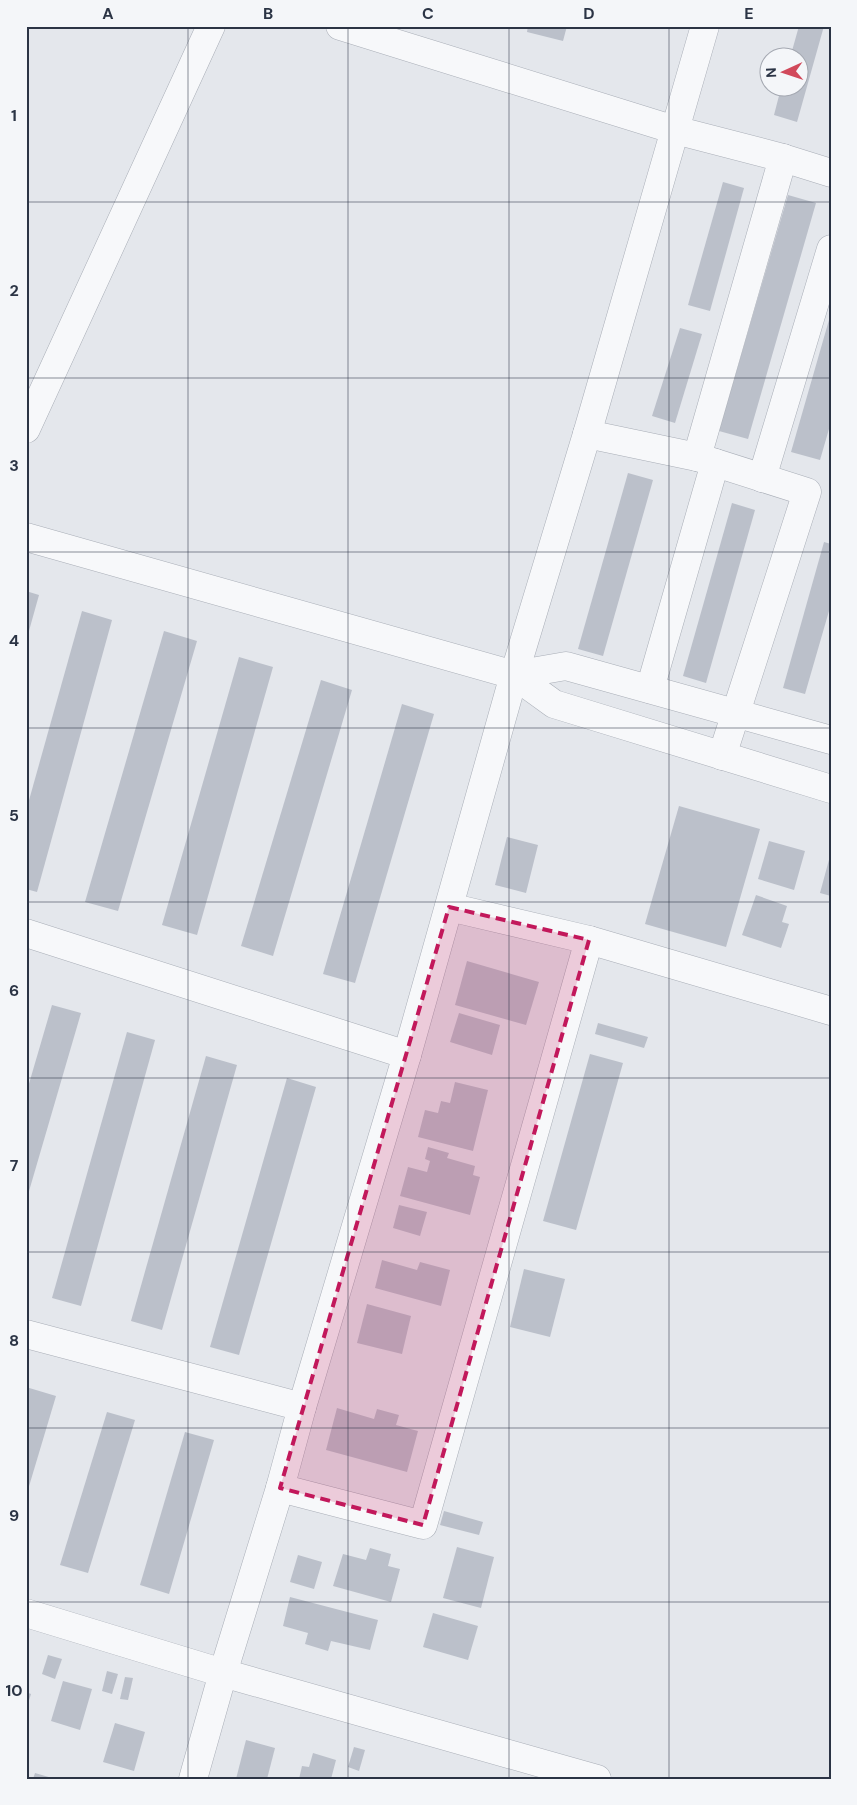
<svg xmlns="http://www.w3.org/2000/svg" width="857" height="1805" viewBox="0 0 857 1805" font-family="'DM Sans',sans-serif">
<style>
.building{fill:#bbc0ca}
.lines{fill:none;stroke-linecap:round;stroke-linejoin:round}
.minor-casing{stroke:#a9aeb7;stroke-width:29}
.minor{stroke:#f7f8fa;stroke-width:28}
.marked{fill:#c2185b;fill-opacity:0.2;stroke:#c2185b;stroke-width:4;stroke-dasharray:10 6;stroke-linejoin:round}
.grid{fill:none;stroke:#2b3445;stroke-width:1;stroke-opacity:0.55}
.neatline{fill:none;stroke:#2b3445;stroke-width:2}
.grid-label{font-size:16px;text-anchor:middle;font-weight:bold;fill:#2b3445}
</style>
<rect width="100%" height="100%" fill="#e4e7ec"/>
<g class="building">
<polygon points="528,26 567,26 563,41 527,32"/>
<polygon points="799,26 824,26 797,122 774,115 781,88 800,88 800,58 790,58"/>
<polygon points="723,182 744,188 710,311 688,305"/>
<polygon points="788,195 816,203 748,439 719,431"/>
<polygon points="831,313 831,422 820,460 791,452"/>
<polygon points="680,328 702,334 675,423 652,416"/>
<polygon points="628,473 653,480 603,656 578,649"/>
<polygon points="732,503 755,510 706,683 683,676"/>
<polygon points="824,542 831,544 831,604 805,694 783,688"/>
<polygon points="26,591 39,595 27,638 26,638"/>
<polygon points="82,611 112,620 37,892 26,889 26,811"/>
<polygon points="164,631 197,641 118,911 85,902"/>
<polygon points="239,657 273,667 197,935 162,925"/>
<polygon points="321,680 352,690 273,956 241,946"/>
<polygon points="402,704 434,714 355,983 323,974"/>
<polygon points="679,806 760,829 726,947 645,924"/>
<polygon points="507,837 538,845 526,893 495,885"/>
<polygon points="769,841 805,851 794,890 758,879"/>
<polygon points="830,856 831,856 831,896 820,893"/>
<polygon points="756,895 787,906 782,922 789,924 781,948 742,935"/>
<polygon points="467,961 539,982 526,1025 455,1005"/>
<polygon points="52,1005 81,1013 27,1198 26,1094"/>
<polygon points="459,1013 500,1025 492,1055 450,1042"/>
<polygon points="598,1023 648,1037 644,1048 595,1034"/>
<polygon points="127,1032 155,1040 81,1306 52,1298"/>
<polygon points="590,1054 623,1063 576,1230 543,1221"/>
<polygon points="206,1056 237,1065 162,1330 131,1321"/>
<polygon points="287,1078 316,1087 239,1355 210,1347"/>
<polygon points="455,1082 488,1090 473,1151 418,1137 425,1110 438,1113 441,1101 450,1103"/>
<polygon points="428,1147 449,1153 447,1158 475,1166 473,1175 480,1177 470,1215 400,1196 408,1167 427,1172 430,1161 425,1159"/>
<polygon points="399,1205 427,1212 420,1236 393,1228"/>
<polygon points="382,1260 417,1270 420,1262 450,1270 441,1306 375,1288"/>
<polygon points="524,1269 565,1279 550,1337 510,1327"/>
<polygon points="367,1304 411,1316 402,1354 357,1343"/>
<polygon points="26,1387 56,1396 27,1493 26,1493"/>
<polygon points="337,1408 374,1419 377,1409 399,1415 396,1425 418,1431 407,1472 326,1450"/>
<polygon points="107,1412 135,1420 88,1573 60,1565"/>
<polygon points="185,1432 214,1440 169,1594 140,1585"/>
<polygon points="444,1511 483,1522 479,1535 440,1525"/>
<polygon points="457,1547 494,1557 481,1608 443,1598"/>
<polygon points="370,1548 391,1554 388,1566 400,1569 391,1602 333,1586 343,1554 366,1560"/>
<polygon points="298,1555 322,1562 314,1589 290,1582"/>
<polygon points="290,1597 378,1620 370,1650 331,1641 328,1651 305,1644 308,1633 283,1626"/>
<polygon points="433,1613 478,1626 468,1660 423,1647"/>
<polygon points="48,1655 62,1659 55,1679 42,1674"/>
<polygon points="107,1671 118,1674 112,1694 102,1691"/>
<polygon points="125,1677 133,1678 128,1700 120,1699"/>
<polygon points="63,1681 92,1689 80,1730 51,1721"/>
<polygon points="26,1692 31,1694 27,1707 26,1707"/>
<polygon points="115,1723 145,1732 134,1771 103,1762"/>
<polygon points="246,1740 275,1748 267,1779 236,1779"/>
<polygon points="354,1747 365,1750 359,1771 348,1767"/>
<polygon points="313,1753 336,1760 331,1779 299,1779 302,1766 309,1767"/>
<polygon points="35,1773 52,1778 52,1779 33,1779"/>
</g>
<g class="lines">
<g class="minor-casing">
<g id="minor">
<polyline points="340,26 675,130 783,158 831,173"/>
<polyline points="26,429 211,26"/>
<polyline points="587,434 697,457 807,492 722,756"/>
<polyline points="697,457 783,158"/>
<polyline points="762,478 831,249"/>
<polyline points="26,537 514,675 554,704 831,789"/>
<polyline points="514,675 566,666 831,740"/>
<polyline points="650,689 715,463"/>
<polyline points="449,907 589,940 831,1011"/>
<polyline points="26,933 407,1055"/>
<polyline points="26,1334 302,1407"/>
<polyline points="280,1488 423,1525 589,940"/>
<polyline points="26,1613 223,1673 280,1488 302,1407 407,1055 514,675 587,434 705,26"/>
<polyline points="193,1779 223,1673 597,1779"/>
</g>
</g>
<use href="#minor" class="minor"/>
</g>
<path class="marked" d="M449 907 589 940 423 1525 280 1488Z"/>
<path class="grid" d="M188 26V1779M348 26V1779M509 26V1779M669 26V1779M26 202H831M26 378H831M26 552H831M26 728H831M26 902H831M26 1078H831M26 1252H831M26 1428H831M26 1602H831"/>
<rect width="857" height="1805" fill="none" stroke="#f4f6f9" stroke-width="55"/>
<g transform="translate(784 72) rotate(267)"><circle r="24" fill="#f4f6f9" stroke="#a4a8b1"/>
<path d="M0-4L9 19L0 12L-9 19Z" fill="#d1495b"/>
<text y="-8" font-size="14" font-weight="bold" text-anchor="middle" fill="#2b3445">N</text>
</g>
<rect x="28" y="28" width="802" height="1750" class="neatline"/>
<g class="grid-label">
<text x="108" y="19">A</text>
<text x="268" y="19">B</text>
<text x="428" y="19">C</text>
<text x="589" y="19">D</text>
<text x="749" y="19">E</text>
<text x="14" y="121">1</text>
<text x="14" y="296">2</text>
<text x="14" y="471">3</text>
<text x="14" y="646">4</text>
<text x="14" y="821">5</text>
<text x="14" y="996">6</text>
<text x="14" y="1171">7</text>
<text x="14" y="1346">8</text>
<text x="14" y="1521">9</text>
<text x="14" y="1696">10</text>
</g>
</svg>
